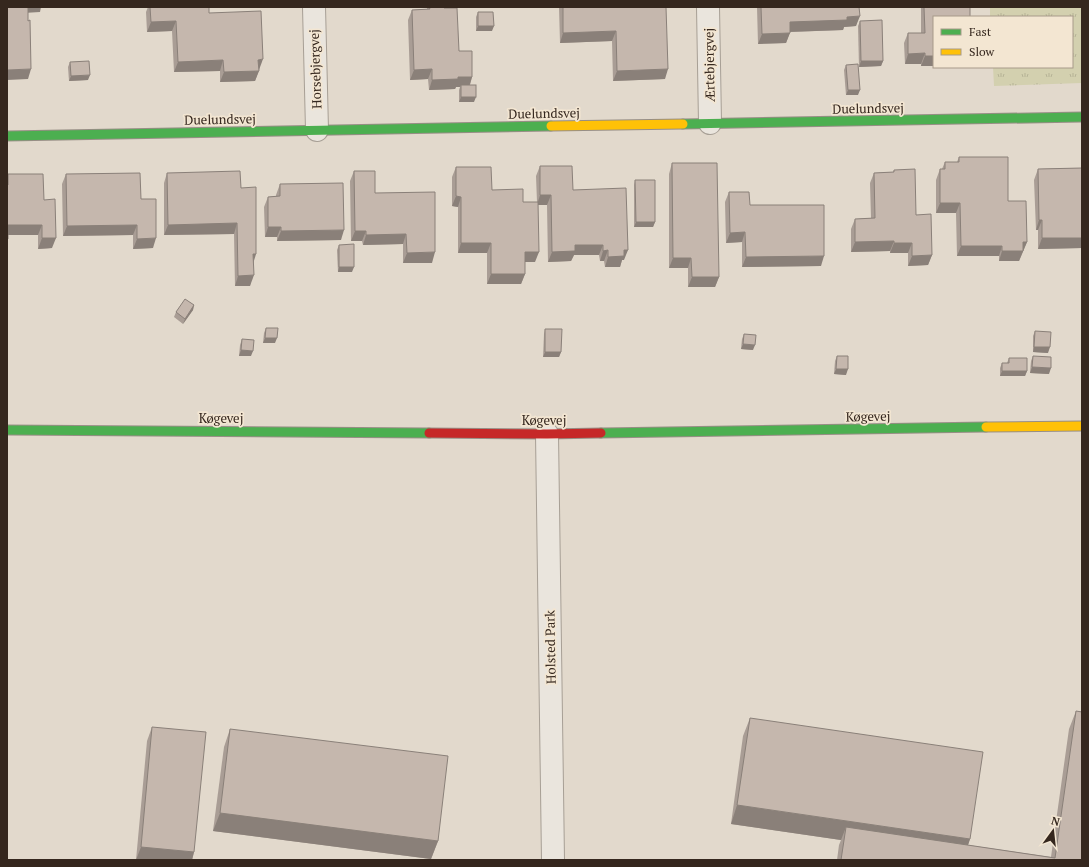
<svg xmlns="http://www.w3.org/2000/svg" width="1089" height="867" viewBox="0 0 1089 867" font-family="'PT Serif',serif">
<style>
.grass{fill:url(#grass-tufts)}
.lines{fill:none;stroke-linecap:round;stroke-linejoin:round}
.street-casing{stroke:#a79f95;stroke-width:24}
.fast-casing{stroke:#978e85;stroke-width:11}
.slow-casing{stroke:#978e85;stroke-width:11}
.jam-casing{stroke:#978e85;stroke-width:11}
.street{stroke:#eae5dd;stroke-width:22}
.fast{stroke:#4caf50;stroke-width:9}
.slow{stroke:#ffc107;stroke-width:9}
.jam{stroke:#c62828;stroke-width:9}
.wall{fill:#a99d95}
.shaded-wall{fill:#8a8079}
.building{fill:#c5b7ad;stroke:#8a8079}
.labels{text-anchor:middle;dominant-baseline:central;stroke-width:3.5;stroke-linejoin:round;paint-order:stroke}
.street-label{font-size:13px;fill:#35271e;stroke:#f3e6d2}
</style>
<defs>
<pattern id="grass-tufts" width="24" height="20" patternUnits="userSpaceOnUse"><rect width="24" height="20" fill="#d3d0af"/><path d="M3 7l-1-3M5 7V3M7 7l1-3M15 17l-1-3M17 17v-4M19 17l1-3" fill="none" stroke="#b6b396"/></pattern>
</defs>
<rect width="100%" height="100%" fill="#e2d9cc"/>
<polygon class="grass" points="990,7 1082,7 1082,83 994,86 993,67 1072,67 1072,17 990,17"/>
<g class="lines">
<g class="street-casing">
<g id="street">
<polyline points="314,7 317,130"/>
<polyline points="708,7 710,123"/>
<polyline points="547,434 553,860"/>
</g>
</g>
<g class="fast-casing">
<g id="fast">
<polyline points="683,124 1082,117"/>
<polyline points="7,136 551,126"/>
<polyline points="7,430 429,433"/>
<polyline points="601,433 986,427"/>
</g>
</g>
<g class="slow-casing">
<g id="slow">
<polyline points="551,126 683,124"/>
<polyline points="986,427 1082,426"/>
</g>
</g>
<g class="jam-casing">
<polyline id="jam" points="429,433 547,434 601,433"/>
</g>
<use href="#street" class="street"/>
<use href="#fast" class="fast"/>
<use href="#slow" class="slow"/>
<use href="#jam" class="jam"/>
</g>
<g class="wall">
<polygon points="148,7 209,7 209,13 259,70 255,81 220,82 220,71 174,72 172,31 147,32 146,12"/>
<polygon points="427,7 444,7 459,51 472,77 470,85 474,102 459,102 459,90 460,87 456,87 455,89 429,90 428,79 410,80 408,20 412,10 427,9"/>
<polygon points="559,7 666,7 665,79 613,81 612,41 560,43"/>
<polygon points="757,7 859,7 856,26 844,27 843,30 790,32 786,43 758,44"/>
<polygon points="921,7 970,7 934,66 921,66 921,64 905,64 904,43 908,33 921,33"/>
<polygon points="478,12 492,31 476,31 476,17"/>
<polygon points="860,21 883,61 881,66 859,67 858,26"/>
<polygon points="70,62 88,80 69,81 68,67"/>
<polygon points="846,65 858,95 846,95 844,70"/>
<polygon points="959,157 1008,201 1027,242 1019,261 999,261 999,256 957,256 956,213 936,213 936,180 940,169 942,169 945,162 957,162"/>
<polygon points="672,163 719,277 715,287 688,287 688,268 669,268 669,174"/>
<polygon points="540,166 573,190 624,260 622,260 620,267 605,267 604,261 600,261 599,255 574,255 571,261 548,262 547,205 538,205 535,262 525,262 525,274 521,284 487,284 487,253 458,253 458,207 452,206 452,177 456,167 492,190 523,202 537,202 536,176"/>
<polygon points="1082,168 1082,248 1038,249 1038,230 1036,230 1034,180 1038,169"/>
<polygon points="894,170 916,215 932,255 928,265 908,266 908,253 890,253 890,251 851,252 851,229 855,219 871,218 870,183 874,173 893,172"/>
<polygon points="354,171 375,193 432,263 403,263 403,244 363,245 362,241 351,241 350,181"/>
<polygon points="167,173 241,188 253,262 250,286 235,286 234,234 164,235 164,183"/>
<polygon points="8,174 44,200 52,248 38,249 38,235 8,235 8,239 7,243 7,177"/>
<polygon points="66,174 141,199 153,248 133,249 133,235 63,236 62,184"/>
<polygon points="635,180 655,222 653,227 634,227 634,185"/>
<polygon points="280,184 341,240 277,241 277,237 265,237 264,207 268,197 276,196 276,195"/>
<polygon points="729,192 821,266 742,267 742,242 726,243 725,202"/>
<polygon points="339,245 352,272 338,272 337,250"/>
<polygon points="194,305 193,310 183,324 174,317 176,312"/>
<polygon points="266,328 275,343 263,343 264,333"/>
<polygon points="545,329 561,352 559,357 543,357 544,334"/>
<polygon points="1035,331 1048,353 1033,352 1033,336"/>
<polygon points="744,334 753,350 741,349 742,339"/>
<polygon points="242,339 251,356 239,356 240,345"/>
<polygon points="837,356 846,375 834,374 835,361"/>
<polygon points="1033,356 1049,374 1030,373 1031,361"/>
<polygon points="1009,358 1027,371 1025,376 1000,376 1000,368 1002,363 1007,363"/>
<polygon points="1076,711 1082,860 837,860 839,845 841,840 731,824 743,736 750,718 970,839 968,845 1051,857 1069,729"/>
<polygon points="152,727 194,852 192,860 136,860 147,741"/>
<polygon points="230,729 438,841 431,859 213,831 224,747"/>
</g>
<g class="shaded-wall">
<polygon points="41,7 40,12 7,14 7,9"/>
<polygon points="860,16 856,26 844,27 843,30 786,32 790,22 847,17"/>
<polygon points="176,21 172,31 147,32 151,22"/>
<polygon points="478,26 494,26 492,31 476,31"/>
<polygon points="616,31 612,41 560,43 563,33"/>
<polygon points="790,33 786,43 758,44 762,34"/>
<polygon points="925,53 921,64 905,64 908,54"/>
<polygon points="925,56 934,56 934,66 921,66"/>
<polygon points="263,59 259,70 255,70 258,60"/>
<polygon points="223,60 220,71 174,72 178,62"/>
<polygon points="861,61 883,61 881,66 859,67"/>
<polygon points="31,69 28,79 7,80 7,70"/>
<polygon points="432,69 428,79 410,80 414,70"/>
<polygon points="668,69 665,79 613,81 617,71"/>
<polygon points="259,71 255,81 220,82 224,72"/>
<polygon points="90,75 88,80 69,81 71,76"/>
<polygon points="458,77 472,77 469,87 461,85 460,87 456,87 455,89 429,90 432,80"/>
<polygon points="848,90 860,90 858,95 846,95"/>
<polygon points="461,97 476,97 474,102 459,102"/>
<polygon points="540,195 551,195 547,205 537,205"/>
<polygon points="456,196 461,197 458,207 452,206"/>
<polygon points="940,203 960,203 956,213 936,213"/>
<polygon points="1039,220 1042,220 1038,230 1036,230"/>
<polygon points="636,222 655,222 653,227 634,227"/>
<polygon points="237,223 234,234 164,235 168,225"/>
<polygon points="8,225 42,225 38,235 7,235"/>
<polygon points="137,225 133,235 63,236 67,226"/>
<polygon points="268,227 281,227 277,237 265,237"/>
<polygon points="344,230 341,240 277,241 281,231"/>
<polygon points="355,231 366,231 362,241 351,241"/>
<polygon points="745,232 742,242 726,243 730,233"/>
<polygon points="406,234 403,244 363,245 366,235"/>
<polygon points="42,238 56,238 52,248 38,249"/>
<polygon points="156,238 153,248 133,249 137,239"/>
<polygon points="1042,238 1082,238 1082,248 1038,249"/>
<polygon points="894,241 890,251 851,252 855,242"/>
<polygon points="1023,242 1027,242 1019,261 999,261 1002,251"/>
<polygon points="461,243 491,243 487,253 458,253"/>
<polygon points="894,243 912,243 908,253 890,253"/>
<polygon points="575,245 603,245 599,255 574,255 571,261 548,262 552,252"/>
<polygon points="961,246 1002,246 999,256 957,256"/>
<polygon points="608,250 604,261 600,261 603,251"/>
<polygon points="624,250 628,250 624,260 622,260 620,267 605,267 608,257"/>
<polygon points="435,252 432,263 403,263 407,253"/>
<polygon points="525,252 539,252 535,262 522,262"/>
<polygon points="253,254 256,254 253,264"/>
<polygon points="932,255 928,265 908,266 912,256"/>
<polygon points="824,256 821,266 742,267 746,257"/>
<polygon points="673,258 691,258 688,268 669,268"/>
<polygon points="339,267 354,267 352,272 338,272"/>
<polygon points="491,274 525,274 521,284 487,284"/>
<polygon points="254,275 250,286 235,286 238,276"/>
<polygon points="692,277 719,277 715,287 688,287"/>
<polygon points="194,305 193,310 183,324 185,319"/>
<polygon points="265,338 277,338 275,343 263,343"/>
<polygon points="743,344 755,345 753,350 741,349"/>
<polygon points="1034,347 1050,347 1048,353 1033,352"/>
<polygon points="241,350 253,351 251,356 239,356"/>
<polygon points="545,352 561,352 559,357 543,357"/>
<polygon points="1032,367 1051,368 1049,374 1030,373"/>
<polygon points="836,369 848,369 846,375 834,374"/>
<polygon points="1002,371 1027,371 1025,376 1000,376"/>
<polygon points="737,805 970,839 964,857 846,827 841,840 731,824"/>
<polygon points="220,813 438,841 431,859 213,831"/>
<polygon points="141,847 194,852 192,860 136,860"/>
</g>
<g class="building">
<polygon points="7,7 28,7 28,21 30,20 31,69 7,70"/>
<polygon points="28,7 41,7 28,8"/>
<polygon points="150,7 209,7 209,13 261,11 263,59 258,60 259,71 224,72 223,60 178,62 176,21 151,22"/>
<polygon points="429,7 444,7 444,8 457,8 459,51 472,51 472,77 458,77 458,79 432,80 432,69 414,70 412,10 430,9"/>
<polygon points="563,7 666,7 668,69 617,71 616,31 563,33"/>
<polygon points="761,7 859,7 860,16 847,17 847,20 790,22 790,33 762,34"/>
<polygon points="924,7 970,7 970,17 934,17 934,56 925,56 925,53 908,54 908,33 925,33"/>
<polygon points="478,12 493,12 494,26 478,26"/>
<polygon points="882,20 883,61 861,61 860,21"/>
<polygon points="89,61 90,75 71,76 70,62"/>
<polygon points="858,64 860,90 848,90 846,65"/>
<rect x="461" y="85" width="15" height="12"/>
<polygon points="959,157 1008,157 1008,201 1026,201 1027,242 1023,242 1023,251 1002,251 1002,246 961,246 960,203 940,203 940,169 945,169 945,162 959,162"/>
<polygon points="672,163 717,163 719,277 692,277 691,258 673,258"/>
<polygon points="540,166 572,166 573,190 626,188 628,250 624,250 624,256 608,257 608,250 603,251 603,245 575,245 575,251 552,252 551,195 540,195"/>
<polygon points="456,167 491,167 492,190 523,189 523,202 538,202 539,252 525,252 525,274 491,274 491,243 461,243 461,197 456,196"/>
<polygon points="1082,168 1082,238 1042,238 1042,220 1039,220 1038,169"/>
<polygon points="915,169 916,215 931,214 932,255 912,256 912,243 894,243 894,241 855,242 855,219 875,218 874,173 894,172 894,170"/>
<polygon points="240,171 241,188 256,187 256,254 253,254 254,275 238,276 237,223 168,225 167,173"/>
<polygon points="354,171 375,171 375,193 435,192 435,252 407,253 406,234 366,235 366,231 355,231"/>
<polygon points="140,173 141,199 156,199 156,238 137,239 137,225 67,226 66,174"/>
<polygon points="8,174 43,174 44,200 55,199 56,238 42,238 42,225 8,225 8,239 7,239 7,185 8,185"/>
<polygon points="635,180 655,180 655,222 636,222"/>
<polygon points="343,183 344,230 281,231 281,227 268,227 268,197 280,196 280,184"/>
<polygon points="729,192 749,192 750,205 824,205 824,256 746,257 745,232 730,233"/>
<polygon points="354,244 354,267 339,267 339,245"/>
<polygon points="185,299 194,305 185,319 176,312"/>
<polygon points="266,328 278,328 277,338 265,338"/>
<polygon points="545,329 562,329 561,352 545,352"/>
<polygon points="1035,331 1051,332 1050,347 1034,347"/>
<polygon points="744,334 756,335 755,345 743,344"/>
<polygon points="242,339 254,340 253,351 241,350"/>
<polygon points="837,356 848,356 848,369 836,369"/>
<polygon points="1033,356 1051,357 1051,368 1032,367"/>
<polygon points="1009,358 1027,358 1027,371 1002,371 1002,363 1009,363"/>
<polygon points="1076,711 1082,712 1082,860 841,860 846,827 1055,858"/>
<polygon points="750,718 983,752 970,839 737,805"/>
<polygon points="152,727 206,732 194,852 141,847"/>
<polygon points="230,729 448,756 438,841 220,813"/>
</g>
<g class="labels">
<g class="street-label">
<text transform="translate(709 65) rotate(-91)">Ærtebjergvej</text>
<text transform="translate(315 69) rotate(-92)">Horsebjergvej</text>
<text transform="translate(868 108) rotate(-1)">Duelundsvej</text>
<text transform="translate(544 113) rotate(-1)">Duelundsvej</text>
<text transform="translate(220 119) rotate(-1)">Duelundsvej</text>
<text transform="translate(868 416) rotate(-1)">Køgevej</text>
<text x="221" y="418">Køgevej</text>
<text x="544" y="420">Køgevej</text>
<text transform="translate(550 647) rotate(-91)">Holsted Park</text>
</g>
</g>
<rect width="1089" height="867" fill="none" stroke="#35271e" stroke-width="16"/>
<rect x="933" y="16" width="140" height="52" fill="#f3e6d2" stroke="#a79a8a"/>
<rect x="941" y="29" width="20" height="6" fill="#4caf50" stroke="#a79a8a"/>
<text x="969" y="36" font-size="12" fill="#35271e">Fast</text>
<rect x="941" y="49" width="20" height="6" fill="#ffc107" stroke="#a79a8a"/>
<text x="969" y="56" font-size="12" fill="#35271e">Slow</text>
<g transform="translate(1053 831) rotate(15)" stroke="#f3e6d2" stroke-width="3" paint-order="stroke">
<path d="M0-3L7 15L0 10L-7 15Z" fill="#35271e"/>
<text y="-6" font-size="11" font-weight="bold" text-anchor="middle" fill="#35271e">N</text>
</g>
</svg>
